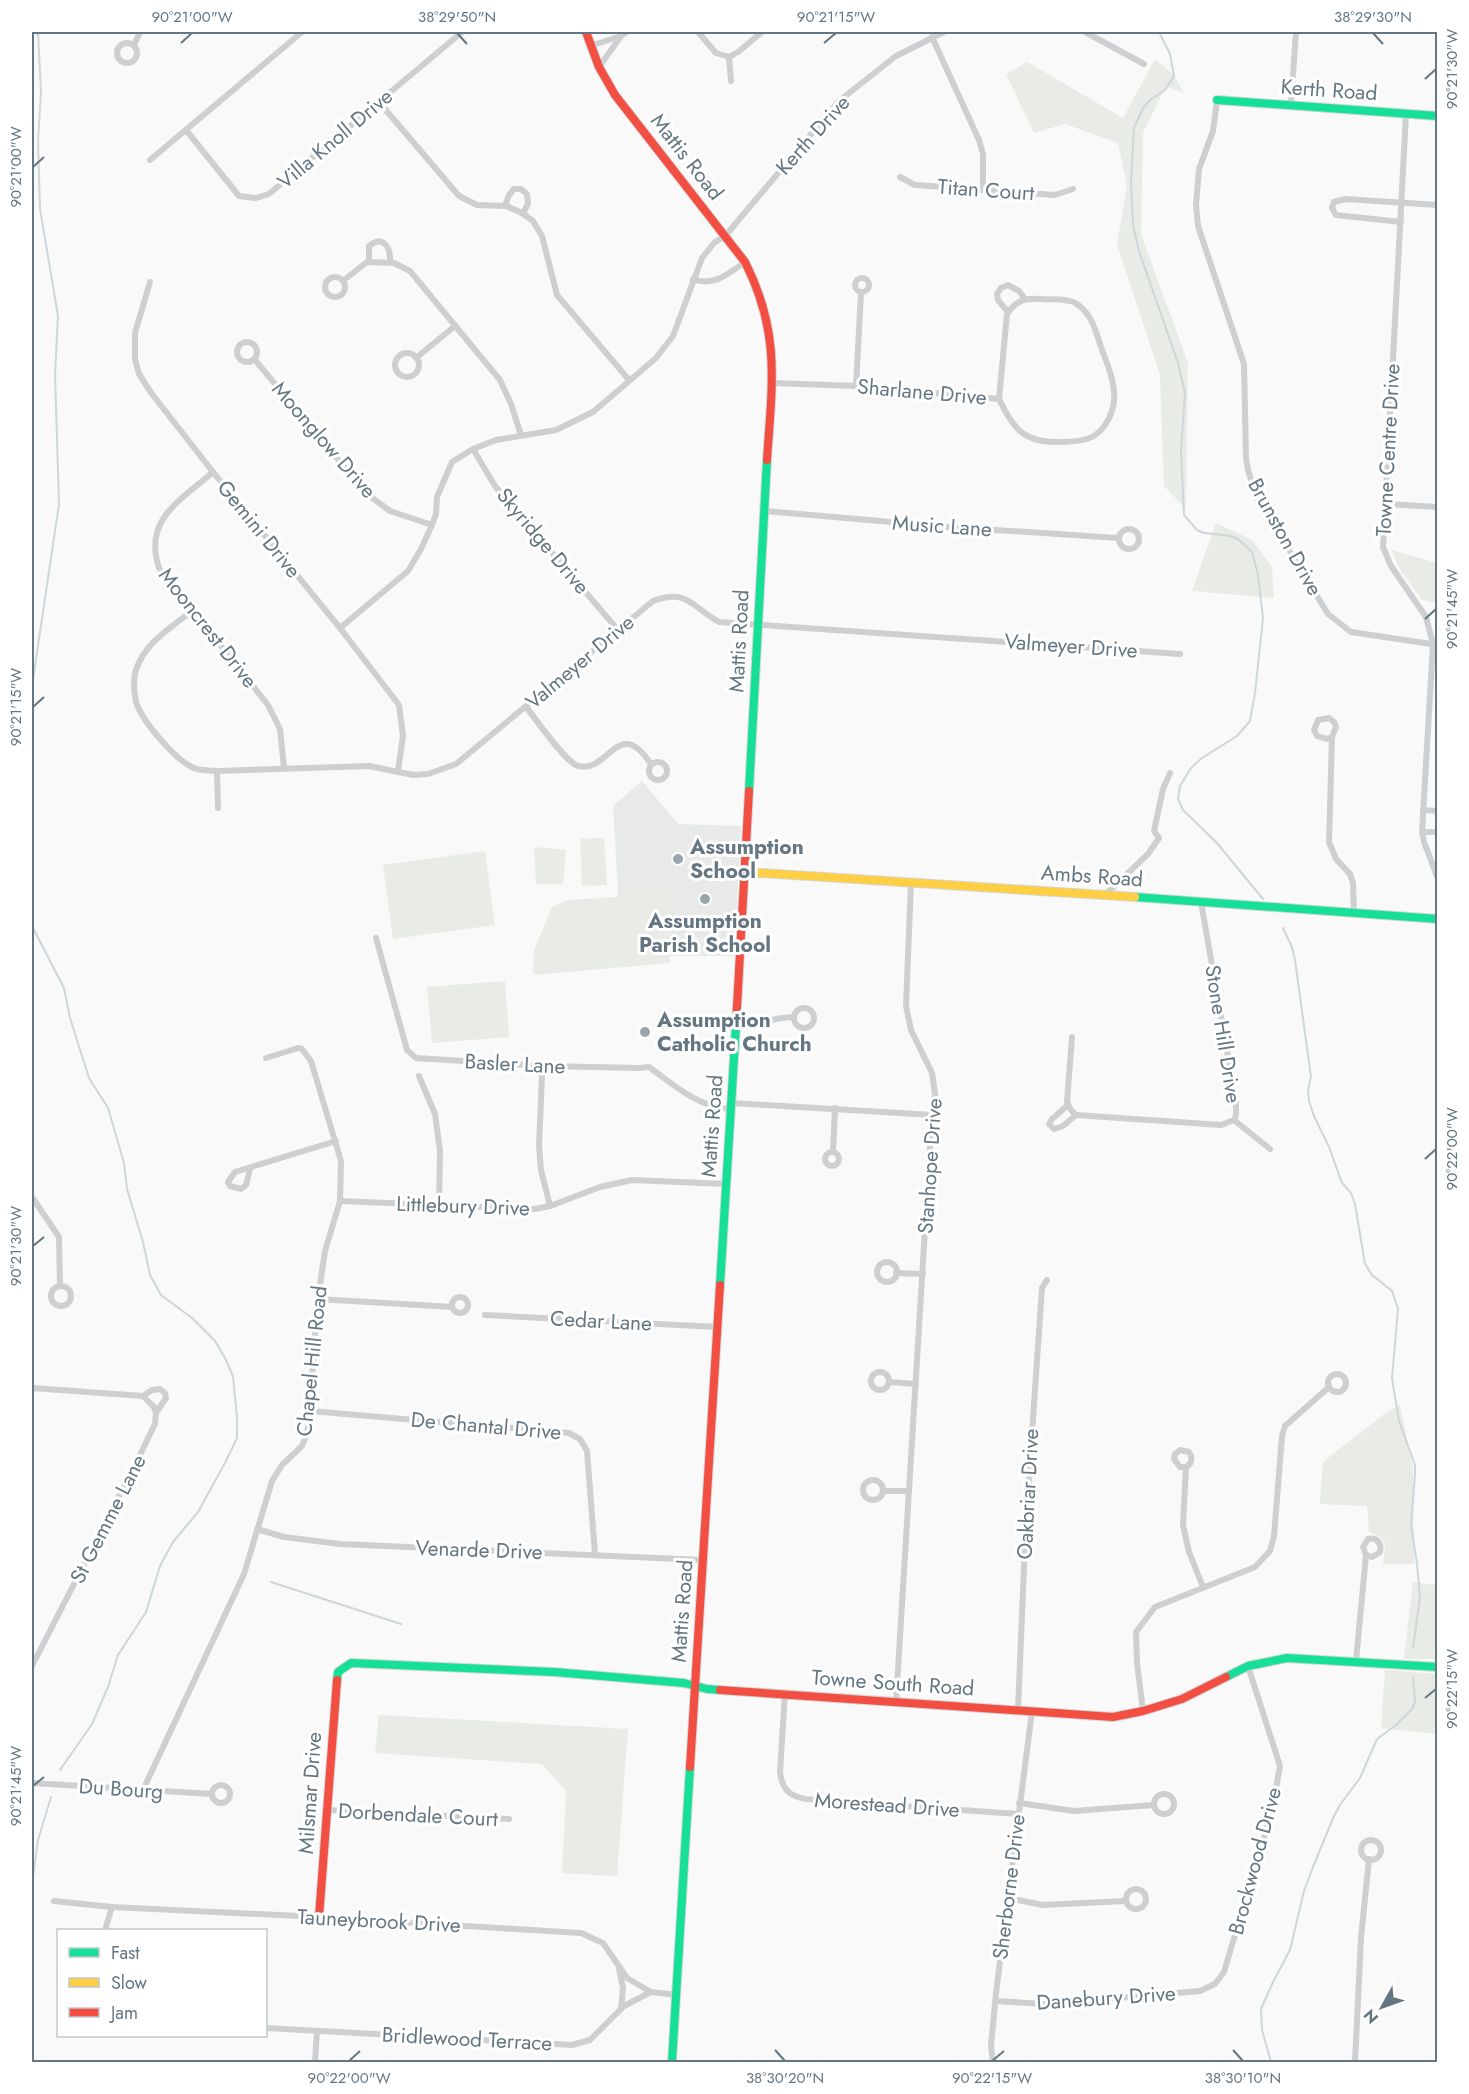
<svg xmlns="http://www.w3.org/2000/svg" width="1469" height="2094" viewBox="0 0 1469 2094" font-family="Jost,sans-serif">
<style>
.built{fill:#e8e9e9}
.green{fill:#e8ebe6}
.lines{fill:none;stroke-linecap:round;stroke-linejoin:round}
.stream{stroke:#ced6d9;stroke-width:2}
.fast-casing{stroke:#d5d6d7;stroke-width:10}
.slow-casing{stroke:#d5d6d7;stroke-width:10}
.jam-casing{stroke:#d5d6d7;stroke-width:10}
.street{stroke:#cecfd0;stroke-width:6}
.fast{stroke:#16e098;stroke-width:8}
.slow{stroke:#ffcf43;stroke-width:8}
.jam{stroke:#f24e42;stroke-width:8}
.ticks{fill:none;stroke:#657683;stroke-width:2}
.poi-dot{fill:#99a4ac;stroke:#fff;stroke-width:2}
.labels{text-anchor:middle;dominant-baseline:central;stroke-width:6;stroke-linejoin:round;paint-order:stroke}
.street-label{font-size:21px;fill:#657683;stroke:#fff}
.poi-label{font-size:21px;font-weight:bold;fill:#657683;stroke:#fff;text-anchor:start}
.neatline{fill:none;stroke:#657683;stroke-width:2}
.ticks-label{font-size:15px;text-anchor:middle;fill:#657683}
</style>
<rect width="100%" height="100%" fill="#f9f9f9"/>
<polygon class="built" points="642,781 678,824 741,826 734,956 670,956 668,891 618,891 613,806"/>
<g class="green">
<polygon points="1155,59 1173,74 1184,93 1166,86 1143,133 1141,234 1188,363 1186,509 1164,486 1160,375 1117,244 1127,185 1118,143 1065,124 1034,133 1006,74 1027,62 1123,118"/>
<polygon points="1216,523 1252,540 1272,567 1274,598 1192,591"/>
<polygon points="1391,550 1437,563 1437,603 1422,600 1401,571"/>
<polygon points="604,838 607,885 582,886 580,839"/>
<polygon points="534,847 566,850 563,884 536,884"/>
<polygon points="485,851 495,925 393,939 383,865"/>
<polygon points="618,891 668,891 670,963 533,975 534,950 552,907 568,900 617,897"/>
<polygon points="505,981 509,1037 432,1043 427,987"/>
<path d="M1400 1405 1413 1468 1414 1564H1383C1385 1546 1390 1539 1369 1532L1367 1506 1320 1504 1323 1462 1384 1414Z"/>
<polygon points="1413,1582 1437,1585 1437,1659 1404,1659"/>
<polygon points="1385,1670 1437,1674 1437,1734 1381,1728"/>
<polygon points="379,1715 628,1729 617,1876 562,1873 566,1791 542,1764 375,1753"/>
</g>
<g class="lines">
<g class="stream">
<polyline points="1159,32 1170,54 1174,76 1165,90 1150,100 1143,108 1134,128 1131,182 1133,225 1139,251 1178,363 1185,393 1181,451 1184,515 1197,530 1204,533 1231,536 1238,539 1252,552 1258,575 1263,618 1255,693 1250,721 1237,736 1202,758 1191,768 1180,786 1178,799 1183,810 1217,843 1263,899"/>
<polyline points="32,686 59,504 55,375 58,316 40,209 38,142 41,92 38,32"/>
<polyline points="32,926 64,988 70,1018 89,1078 108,1108 124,1163 127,1189 143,1242 150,1275 161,1295 192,1318 215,1341 225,1358 233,1376 237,1418 237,1438 226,1461 198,1512 173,1542 160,1566 146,1612 118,1655 108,1687 92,1724 60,1770"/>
<polyline points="1283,928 1292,947 1295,960 1311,1077 1308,1090 1309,1101 1314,1116 1329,1147 1342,1183 1351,1193 1355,1204 1365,1264 1372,1275 1392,1291 1398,1309 1392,1378 1399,1421 1415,1465 1415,1474 1411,1525 1417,1564 1420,1597 1413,1648"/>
<polyline points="271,1582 401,1624"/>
<polyline points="32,1884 38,1840 51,1797"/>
<polyline points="1271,2062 1262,2030 1261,2009 1273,1982 1290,1950 1304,1891 1313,1867 1334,1816 1340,1805 1360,1778 1377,1739 1396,1725 1412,1709 1415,1702 1413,1678"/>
</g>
<g class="fast-casing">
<g id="fast">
<polyline points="1217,100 1438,116"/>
<polyline points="749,791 767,460"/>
<polyline points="1135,897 1438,919"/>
<polyline points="720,1285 736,1025"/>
<polyline points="1226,1677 1248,1666 1287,1658 1438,1667"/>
<polyline points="337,1680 338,1672 351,1663 554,1672 684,1683 707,1689 720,1690"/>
<polyline points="672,2062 690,1767"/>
</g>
</g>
<g class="slow-casing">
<polyline id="slow" points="745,872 1135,897"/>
</g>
<g class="jam-casing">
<g id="jam">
<path d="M586 32 599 67 615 95 745 262C781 333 772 384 767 460"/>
<polyline points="736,1025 749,791"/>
<polyline points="720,1690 1113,1717 1143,1711 1182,1699 1226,1677"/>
<polyline points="690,1767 720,1285"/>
<polyline points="319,1917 337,1680"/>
</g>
</g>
<g class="street">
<polyline points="698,32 716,53 729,57 738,52 762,32"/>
<polyline points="1085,32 1144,64"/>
<polyline points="932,37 979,140 983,154 983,190"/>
<circle cx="127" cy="53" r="10"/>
<polyline points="134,45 140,32"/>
<polyline points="590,46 621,36"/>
<polyline points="729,57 731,81"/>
<polyline points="599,67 621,36 627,32"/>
<polyline points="1217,100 1213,131 1199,169 1196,205 1198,226 1244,364 1246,458 1248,470 1256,496 1328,614 1351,632 1438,645"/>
<polyline points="379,102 459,196 477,205 506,206 522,213 533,221 542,236 557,295 629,380"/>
<polyline points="1291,105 1296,32"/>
<polyline points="1406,114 1383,547 1391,566 1426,617 1433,644 1422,832 1424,842 1438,879"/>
<polyline points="186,130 239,196 256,198 269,194 462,32"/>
<polyline points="150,160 302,32"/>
<polyline points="900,177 915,185 1055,195 1073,189"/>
<polyline points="505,206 509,195 514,189 521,189 527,194 528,203 523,214"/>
<polyline points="1401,222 1336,215 1332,208 1334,202 1345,199 1438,205"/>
<path d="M369 262V246C383 234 391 248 390 262"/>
<circle cx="335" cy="287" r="10"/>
<circle cx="862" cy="285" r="7"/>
<path d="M693 279C714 287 728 274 745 262"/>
<polyline points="344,280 367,262 394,263 410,271 500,380 511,404 521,435"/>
<polyline points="150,282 135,333 135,359 139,374 152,394 213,472 340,628 399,705 403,736 398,771"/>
<polyline points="1008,312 998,300 997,294 1001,288 1008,285 1019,291 1025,299"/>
<circle cx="247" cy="352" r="10"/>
<circle cx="407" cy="365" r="12"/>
<polyline points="416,358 455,326"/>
<polyline points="255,360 367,494 390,511 432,525"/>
<path d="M772 383 856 386 999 399C1012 426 1022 442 1056 442 1066 442 1077 442 1087 439 1106 433 1116 409 1114 391 1113 376 1106 361 1101 347 1096 331 1091 313 1077 304 1069 298 1051 300 1041 299 1025 298 1016 300 1007 314L999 399"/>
<polyline points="856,386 861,293"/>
<polyline points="473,449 495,486 618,630"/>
<path d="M213 472C180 501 143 519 159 568L268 705 280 729 284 768"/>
<polyline points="1385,504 1438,507"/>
<polyline points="765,511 949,527 1118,538"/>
<circle cx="1129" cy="539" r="10"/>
<path d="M193 610C171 628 145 642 136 670 133 679 134 693 136 702 142 721 176 761 194 768 200 771 210 770 217 771L369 766 413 775 428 774 456 764 653 601C688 588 691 607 719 622L1180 654"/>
<polyline points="340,628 408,571 421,549 432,525 436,514 437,497 452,462 473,449 496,440 556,430 593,412 656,358 673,336 702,258 714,243 726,235 839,101 896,56 944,32"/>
<path d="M526 707C536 719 565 762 578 766 609 774 618 714 651 764"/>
<polyline points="1332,737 1327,739 1317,736 1314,730 1318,720 1329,718 1334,722 1336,727 1332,737 1329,842 1336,859 1350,874 1353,883 1354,913"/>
<circle cx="658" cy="771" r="9"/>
<polyline points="217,771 218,808"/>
<polyline points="1423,810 1438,811"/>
<polyline points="1422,832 1438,832"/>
<polyline points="1105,895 1148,854 1159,838 1154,831 1163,789 1170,773"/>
<polyline points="1201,902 1236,1102 1236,1115 1234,1120 1270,1149"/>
<polyline points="1438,935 1438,971"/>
<path d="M376 938 407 1050 416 1058 542 1066 639 1068 649 1067C674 1085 698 1107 730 1109"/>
<circle cx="804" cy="1018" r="10"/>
<path d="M736 1026C756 1026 773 1017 794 1017"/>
<polyline points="1072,1037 1067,1102 1071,1110 1076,1115 1221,1125 1234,1120"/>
<polyline points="419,1076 435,1114 440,1151 439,1206"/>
<polyline points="542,1076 539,1146 541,1170 550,1206"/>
<polyline points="731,1103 932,1115"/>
<polyline points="1068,1105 1052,1119 1049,1124 1054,1129 1063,1126 1076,1115"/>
<circle cx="832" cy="1159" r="7"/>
<polyline points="833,1152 835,1108"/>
<polyline points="250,1169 246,1185 241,1189 230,1186 228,1182 235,1172 336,1141"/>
<polyline points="32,1197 59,1237 60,1286"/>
<polyline points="340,1201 535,1209 550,1206 600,1187 632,1180 726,1184"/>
<circle cx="887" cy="1272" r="10"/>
<polyline points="896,1273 923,1274"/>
<circle cx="61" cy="1296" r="10"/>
<circle cx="460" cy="1305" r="8"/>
<polyline points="318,1299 452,1307"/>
<polyline points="485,1315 717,1327"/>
<circle cx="880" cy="1381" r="9"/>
<circle cx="1337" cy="1383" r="9"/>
<polyline points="889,1382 916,1384"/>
<polyline points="32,1388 143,1396 154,1407 156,1413"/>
<polyline points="310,1411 569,1433 580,1439 587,1451 595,1554"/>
<path d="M1186 1467H1180L1174 1459 1175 1454 1180 1450 1189 1452C1193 1458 1192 1464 1186 1467L1183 1525 1189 1552 1203 1587"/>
<circle cx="873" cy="1490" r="10"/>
<polyline points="883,1491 908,1491"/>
<polyline points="257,1529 284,1537 340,1544 703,1560"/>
<path d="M1356 1661 1366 1555 1363 1547 1368 1539C1377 1537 1382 1543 1380 1552L1372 1557 1366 1555"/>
<polyline points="32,1666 140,1455 155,1424 156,1413 166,1398 165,1393 160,1389 152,1390 143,1396"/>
<path d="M785 1693 780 1772C782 1789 789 1796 805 1799L1018 1814"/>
<polyline points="896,1702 932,1115 935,1094 932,1073 911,1030 906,1006 911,883"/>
<polyline points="1018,1710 1026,1520 1042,1288 1047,1280"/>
<polyline points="1143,1711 1137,1663 1136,1632 1155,1607 1255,1567 1270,1551 1274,1536 1282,1436 1285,1426 1329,1387"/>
<polyline points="32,1783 211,1794"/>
<circle cx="221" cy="1794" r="9"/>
<polyline points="143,1790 244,1574 272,1481 282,1465 302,1446 306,1436 309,1423 317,1305 325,1251 340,1201 341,1161 311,1061 302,1049 298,1048 266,1058"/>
<circle cx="1164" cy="1804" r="10"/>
<polyline points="1019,1803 1074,1811 1154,1805"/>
<polyline points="327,1810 509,1819"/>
<circle cx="1371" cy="1850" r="10"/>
<circle cx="1136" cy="1899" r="10"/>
<polyline points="1008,1898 1043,1905 1125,1901"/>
<polyline points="54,1901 112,1907 319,1917 581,1933 603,1943 627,1978 651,1992 677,1995"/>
<polyline points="105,1930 112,1907"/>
<polyline points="619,1969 623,1988 621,2009"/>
<polyline points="996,2001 1044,2004 1200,1991 1215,1984 1224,1972 1272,1810 1280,1766 1248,1666"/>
<polyline points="266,2028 572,2045 590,2040 624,2006 651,1992"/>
<polyline points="315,2062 317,2031"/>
<polyline points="993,2062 991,2046 996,1993 1032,1711"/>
<polyline points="1355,2062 1361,1938 1369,1859"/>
</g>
<use href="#fast" class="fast"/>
<use href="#slow" class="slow"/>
<use href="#jam" class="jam"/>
</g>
<path class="ticks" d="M457 33 467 44M1373 33 1383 44M181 43 192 33M824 43 836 33M1425 79 1436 69M33 167 44 157M1425 619 1436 609M33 707 44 697M1425 1159 1436 1149M33 1246 44 1237M1425 1698 1436 1689M33 1786 44 1777M775 2050 785 2061M1233 2050 1243 2061M349 2061 360 2051M992 2061 1004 2051"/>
<g class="poi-dot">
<circle cx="678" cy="859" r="6"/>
<circle cx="705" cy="899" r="6"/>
<circle cx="645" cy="1032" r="6"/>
</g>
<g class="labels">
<g class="street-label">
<text transform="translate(1329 90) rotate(4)">Kerth Road</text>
<text transform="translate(813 135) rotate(-48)">Kerth Drive</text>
<text transform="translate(335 139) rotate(-40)">Villa Knoll Drive</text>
<text transform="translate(687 157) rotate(52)">Mattis Road</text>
<text transform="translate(986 190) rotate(4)">Titan Court</text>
<text transform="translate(922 392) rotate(5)">Sharlane Drive</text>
<text transform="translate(324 440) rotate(49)">Moonglow Drive</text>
<text transform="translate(1388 450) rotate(-87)">Towne Centre Drive</text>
<text transform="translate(942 526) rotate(4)">Music Lane</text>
<text transform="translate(259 529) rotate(51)">Gemini Drive</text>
<text transform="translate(1285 537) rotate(61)">Brunston Drive</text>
<text transform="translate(543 541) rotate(50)">Skyridge Drive</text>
<text transform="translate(208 628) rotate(52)">Mooncrest Drive</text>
<text transform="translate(739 641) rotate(-87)">Mattis Road</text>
<text transform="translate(1071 646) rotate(4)">Valmeyer Drive</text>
<text transform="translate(580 662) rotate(-40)">Valmeyer Drive</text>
<text transform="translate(1092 876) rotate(4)">Ambs Road</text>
<text transform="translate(1223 1034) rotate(81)">Stone Hill Drive</text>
<text transform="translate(515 1064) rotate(3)">Basler Lane</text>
<text transform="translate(712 1126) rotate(-86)">Mattis Road</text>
<text transform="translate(930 1166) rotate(-86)">Stanhope Drive</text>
<text transform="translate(463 1206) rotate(2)">Littlebury Drive</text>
<text transform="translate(601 1321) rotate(3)">Cedar Lane</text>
<text transform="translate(312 1361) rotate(-84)">Chapel Hill Road</text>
<text transform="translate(486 1426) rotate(5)">De Chantal Drive</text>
<text transform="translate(1028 1494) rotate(-87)">Oakbriar Drive</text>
<text transform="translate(108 1519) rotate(-63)">St Gemme Lane</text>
<text transform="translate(479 1550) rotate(2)">Venarde Drive</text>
<text transform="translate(682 1611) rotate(-86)">Mattis Road</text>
<text transform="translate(893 1683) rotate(4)">Towne South Road</text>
<text transform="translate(121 1789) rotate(4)">Du Bourg</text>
<text transform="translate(310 1793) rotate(-86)">Milsmar Drive</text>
<text transform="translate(887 1805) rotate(4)">Morestead Drive</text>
<text transform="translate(418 1815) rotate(3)">Dorbendale Court</text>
<text transform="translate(1255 1861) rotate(-75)">Brockwood Drive</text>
<text transform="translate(1009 1887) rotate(-83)">Sherborne Drive</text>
<text transform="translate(379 1921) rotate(3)">Tauneybrook Drive</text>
<text transform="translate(1106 1998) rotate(-4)">Danebury Drive</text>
<text transform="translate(467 2039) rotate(3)">Bridlewood Terrace</text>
</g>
<g class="poi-label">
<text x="690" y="847">Assumption<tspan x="690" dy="24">School</tspan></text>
<text x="705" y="921" text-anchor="middle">Assumption<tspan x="705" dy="24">Parish School</tspan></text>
<text x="657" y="1020">Assumption<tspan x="657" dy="24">Catholic Church</tspan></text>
</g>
</g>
<rect width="1469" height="2094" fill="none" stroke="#ffffff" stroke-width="66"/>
<rect x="57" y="1929" width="210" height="108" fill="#ffffff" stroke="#c1c8cd" stroke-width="1.5"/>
<rect x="69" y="1948" width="30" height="9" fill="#16e098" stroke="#c1c8cd" stroke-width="1.5"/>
<text x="111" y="1959" font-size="18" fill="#657683">Fast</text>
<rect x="69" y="1978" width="30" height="9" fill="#ffcf43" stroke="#c1c8cd" stroke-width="1.5"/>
<text x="111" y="1989" font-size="18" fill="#657683">Slow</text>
<rect x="69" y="2008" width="30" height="9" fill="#f24e42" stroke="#c1c8cd" stroke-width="1.5"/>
<text x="111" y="2019" font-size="18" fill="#657683">Jam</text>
<g transform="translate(1382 2007) rotate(230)" stroke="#ffffff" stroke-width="4.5" paint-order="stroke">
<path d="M0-4.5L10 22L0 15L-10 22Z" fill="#657683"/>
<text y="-9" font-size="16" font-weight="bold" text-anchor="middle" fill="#657683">N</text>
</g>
<rect x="33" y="33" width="1403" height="2028" class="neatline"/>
<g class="ticks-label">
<text x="192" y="22">90°21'00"W</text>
<text x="457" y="22">38°29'50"N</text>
<text x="836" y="22">90°21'15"W</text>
<text x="1373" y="22">38°29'30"N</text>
<text transform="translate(1452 69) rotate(-90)" y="5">90°21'30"W</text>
<text transform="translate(16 167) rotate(-90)" y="5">90°21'00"W</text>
<text transform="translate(1452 609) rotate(-90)" y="5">90°21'45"W</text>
<text transform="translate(16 707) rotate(-90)" y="5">90°21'15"W</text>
<text transform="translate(1452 1149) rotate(-90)" y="5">90°22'00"W</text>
<text transform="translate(16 1246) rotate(-90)" y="5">90°21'30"W</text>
<text transform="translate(1452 1689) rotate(-90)" y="5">90°22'15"W</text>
<text transform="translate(16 1786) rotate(-90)" y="5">90°21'45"W</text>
<text x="349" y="2083">90°22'00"W</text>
<text x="785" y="2083">38°30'20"N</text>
<text x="992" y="2083">90°22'15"W</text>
<text x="1243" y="2083">38°30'10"N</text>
</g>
</svg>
